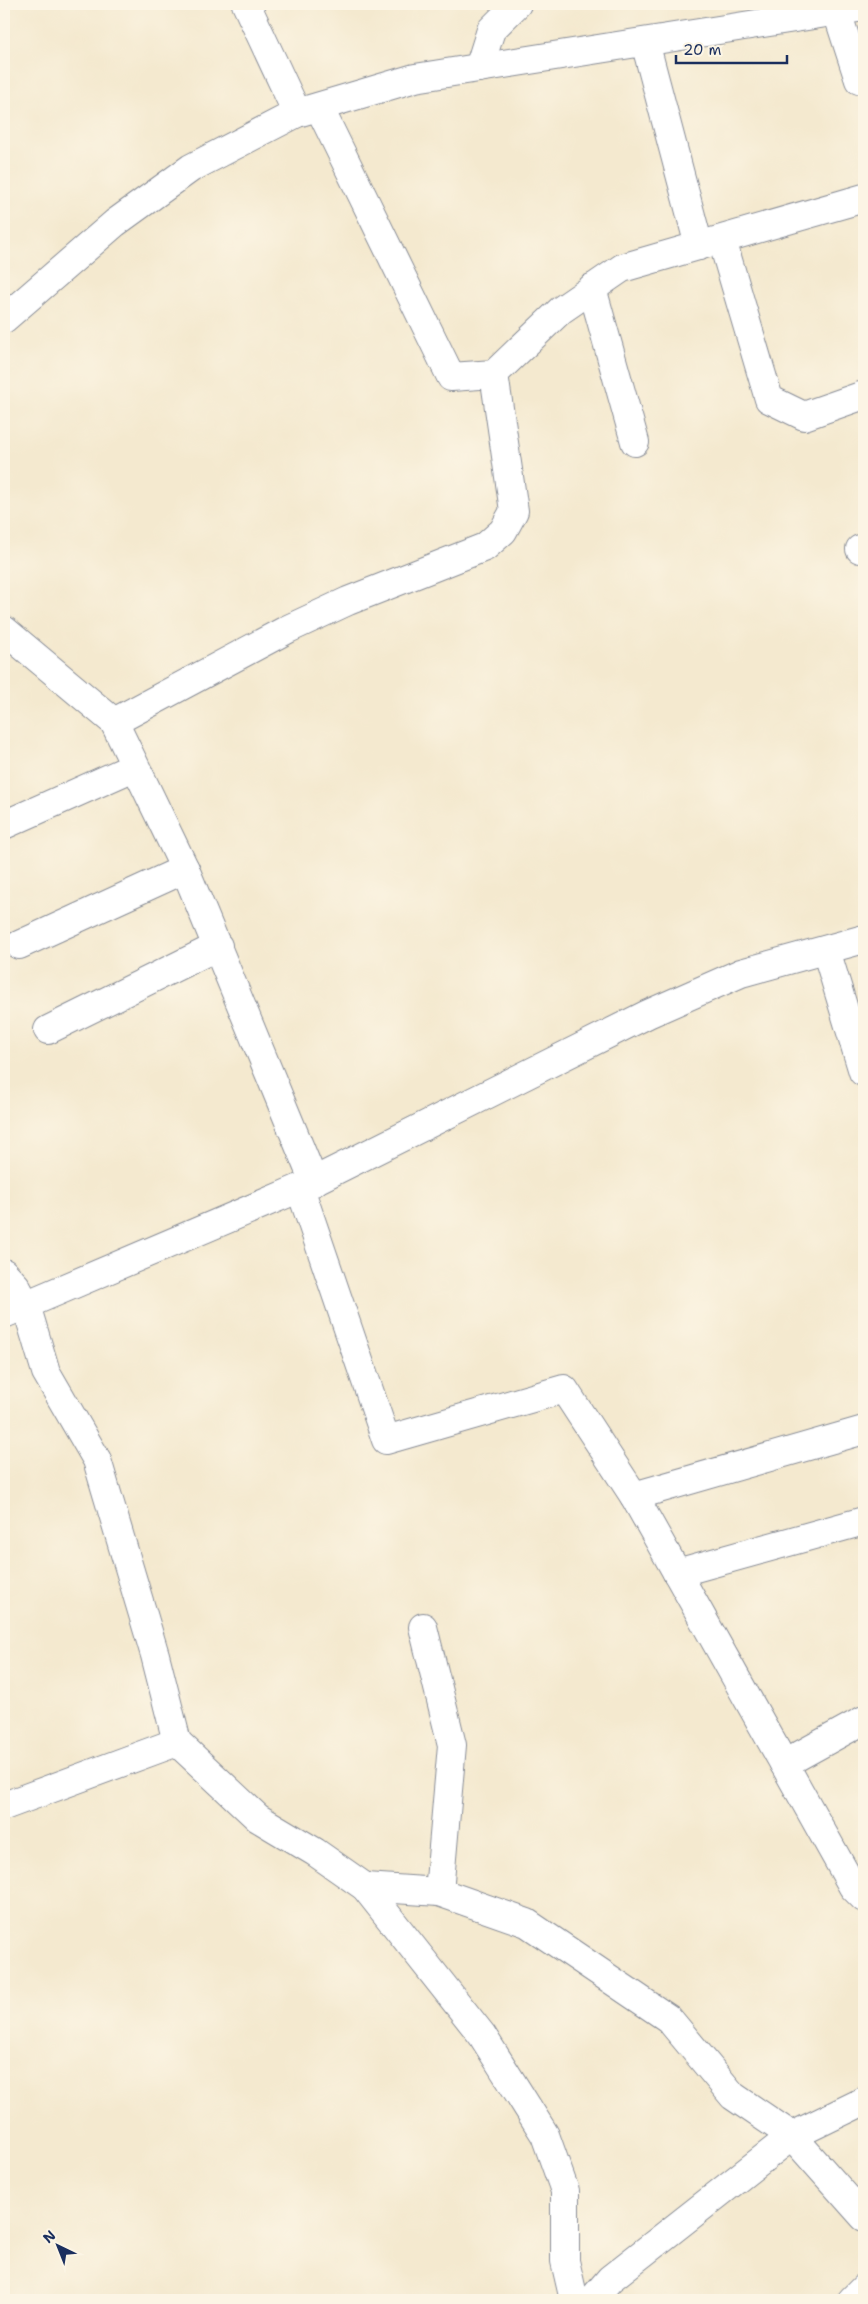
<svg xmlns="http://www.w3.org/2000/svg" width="868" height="2304" viewBox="0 0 868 2304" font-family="'Shantell Sans',sans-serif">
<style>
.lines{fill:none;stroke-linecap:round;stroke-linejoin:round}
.minor-casing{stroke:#888c96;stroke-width:30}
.minor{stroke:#fff;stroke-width:28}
</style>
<rect width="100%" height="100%" fill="#fcf5e5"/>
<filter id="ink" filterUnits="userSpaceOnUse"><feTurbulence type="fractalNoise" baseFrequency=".02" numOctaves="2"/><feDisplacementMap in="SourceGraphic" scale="10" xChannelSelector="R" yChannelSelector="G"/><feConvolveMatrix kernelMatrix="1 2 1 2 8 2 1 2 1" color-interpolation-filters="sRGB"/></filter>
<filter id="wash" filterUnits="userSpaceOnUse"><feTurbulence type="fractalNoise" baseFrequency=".0096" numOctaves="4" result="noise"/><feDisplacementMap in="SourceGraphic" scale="20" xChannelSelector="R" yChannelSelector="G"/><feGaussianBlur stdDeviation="1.12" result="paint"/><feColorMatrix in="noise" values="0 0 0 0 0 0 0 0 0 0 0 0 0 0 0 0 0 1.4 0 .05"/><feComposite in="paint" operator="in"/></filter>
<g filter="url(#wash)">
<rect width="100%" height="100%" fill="#f4e9cf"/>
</g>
<g filter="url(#ink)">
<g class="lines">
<g class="minor-casing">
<g id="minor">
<polyline points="246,4 297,113"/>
<polyline points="837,12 859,80"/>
<polyline points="645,42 699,246"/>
<polyline points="479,68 491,30 517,4"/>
<polyline points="319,107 451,377 494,374 561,310 622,268 864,198"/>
<polyline points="722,240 769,399 804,416 864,395"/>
<polyline points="592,288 635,442"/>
<polyline points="4,319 115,223 191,168 297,113 415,78 864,7"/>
<polyline points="860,549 864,548"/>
<polyline points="4,630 114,722 185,869 314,1182"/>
<polyline points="114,722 288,629 348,601 485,547 503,531 514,511 494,374"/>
<polyline points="4,825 134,767"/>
<polyline points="19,945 185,869"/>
<polyline points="826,950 863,1072"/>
<polyline points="48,1030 218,946"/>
<polyline points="300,1188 386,1440 564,1389 634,1496 853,1887 864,1898"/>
<polyline points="4,1273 16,1286 26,1305 46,1372 97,1460 155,1655 177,1742 258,1818 315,1852 365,1887 482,2035 545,2135 565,2191 565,2261 574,2300"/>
<polyline points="4,1314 300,1188 648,1014 741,973 864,939"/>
<polyline points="634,1496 864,1430"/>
<polyline points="677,1573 864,1521"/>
<polyline points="423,1627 452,1745 439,1892"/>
<polyline points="784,1764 864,1720"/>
<polyline points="4,1806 177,1742"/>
<polyline points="365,1887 439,1892 527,1923 669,2019 733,2096 792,2136 864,2217"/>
<polyline points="592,2300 610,2279 792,2136 864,2101"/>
<polyline points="852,2300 864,2288"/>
</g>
</g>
<use href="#minor" class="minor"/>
</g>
</g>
<rect width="868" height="2304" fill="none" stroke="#fcf5e5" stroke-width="20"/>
<g transform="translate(58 2246) rotate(317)" stroke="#fcf5e5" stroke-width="4" paint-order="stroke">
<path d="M0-4L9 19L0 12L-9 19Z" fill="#1b2f5e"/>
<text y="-8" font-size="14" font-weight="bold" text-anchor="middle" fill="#1b2f5e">N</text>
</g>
<path d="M676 55v8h111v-8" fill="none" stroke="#1b2f5e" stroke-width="2.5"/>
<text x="683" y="55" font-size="15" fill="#1b2f5e" stroke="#fcf5e5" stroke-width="4" paint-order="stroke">20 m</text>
</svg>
